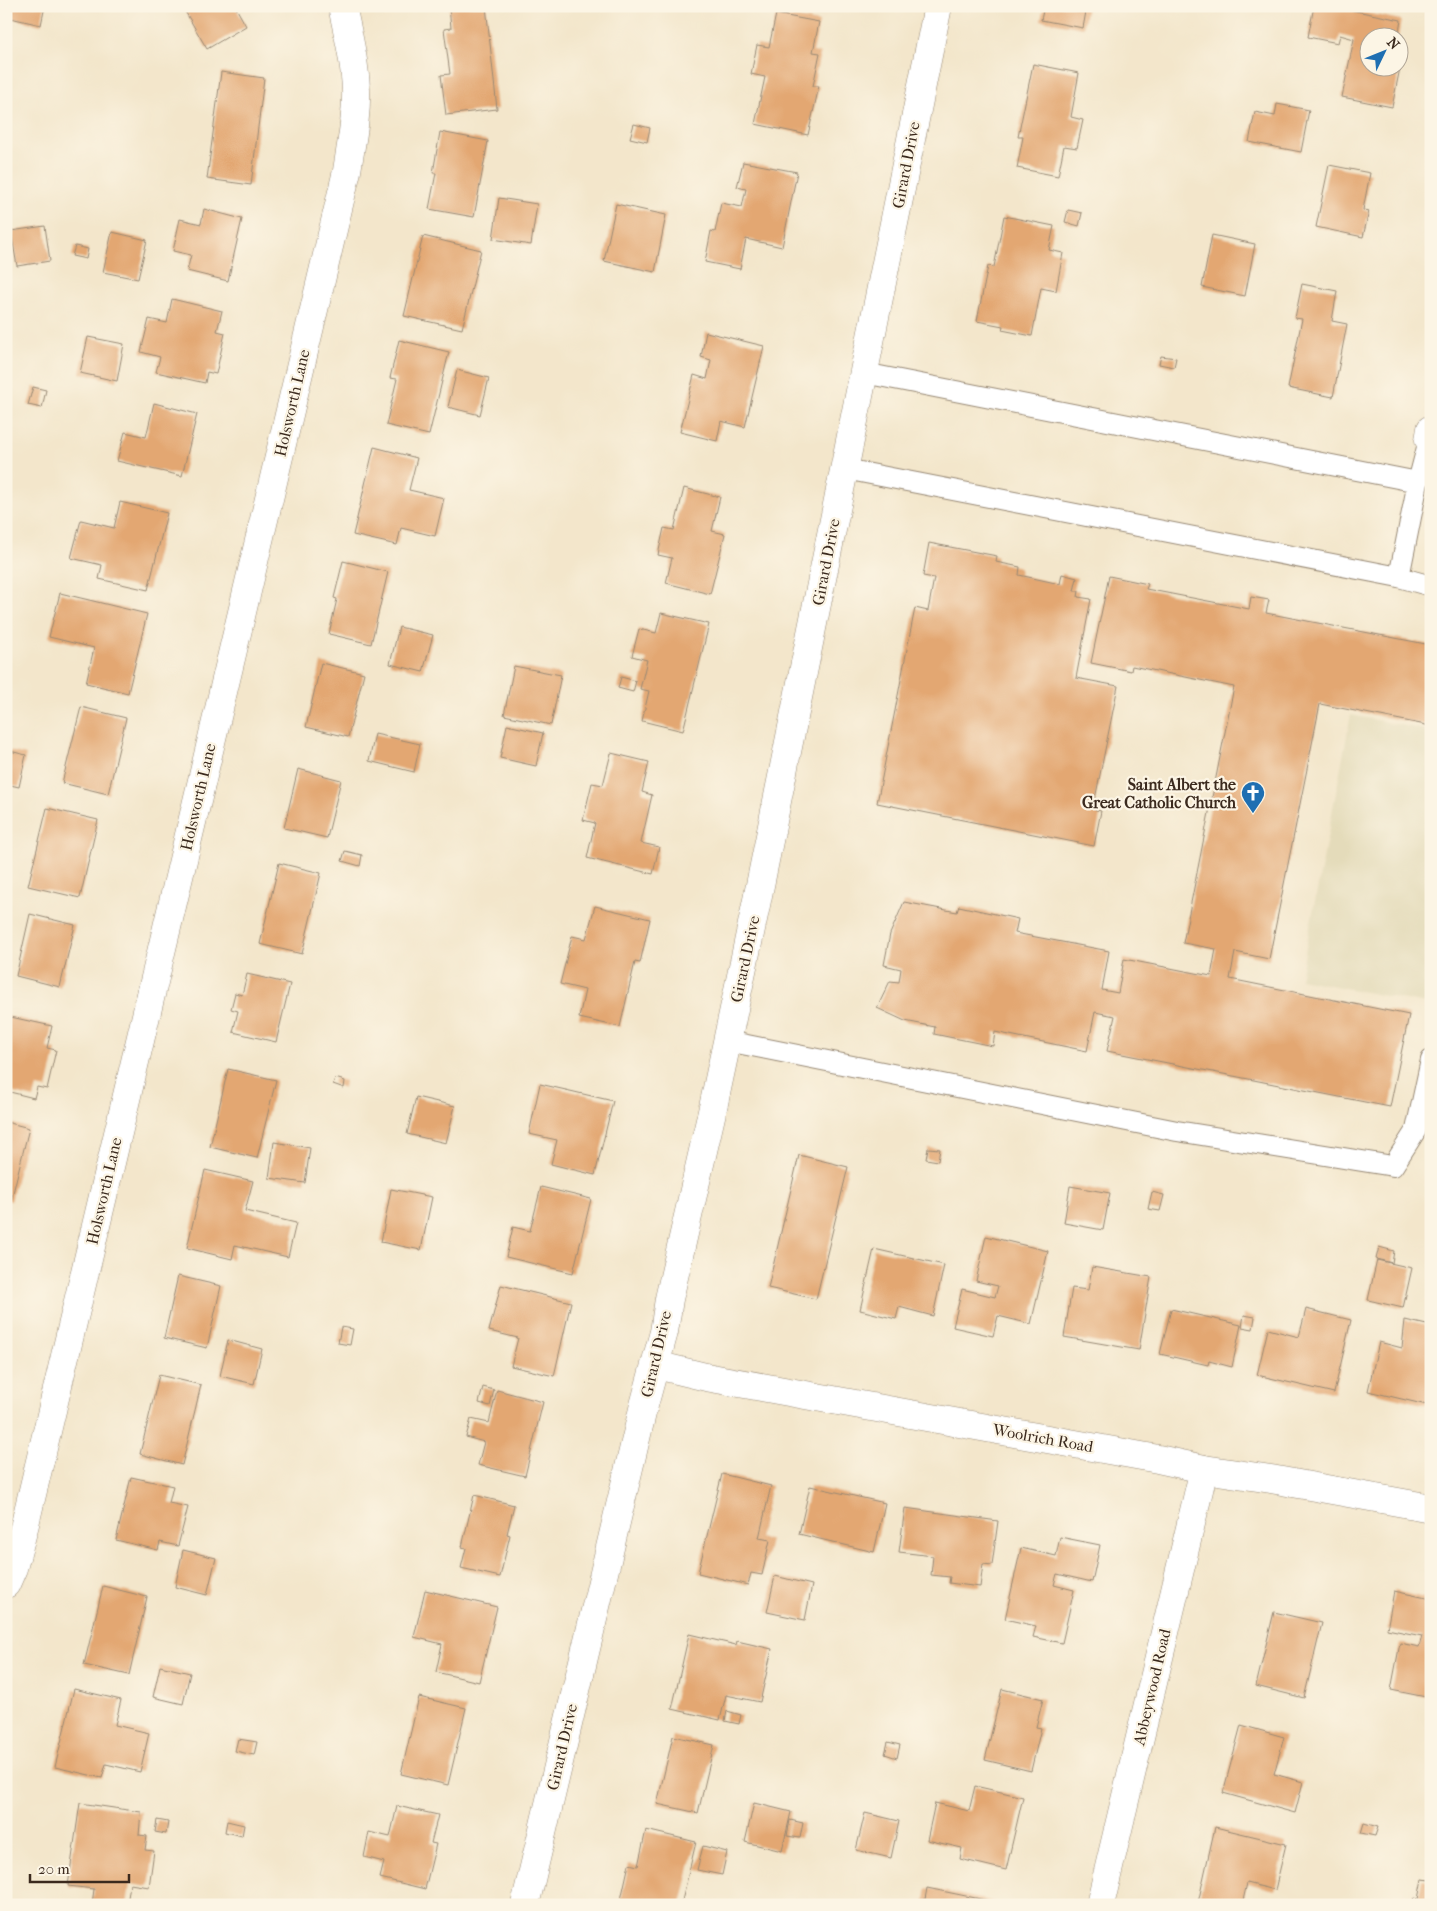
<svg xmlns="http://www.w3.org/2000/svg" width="1437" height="1911" viewBox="0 0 1437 1911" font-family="'IM FELL French Canon',serif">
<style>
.built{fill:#e4dbba}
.building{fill:#e3a772}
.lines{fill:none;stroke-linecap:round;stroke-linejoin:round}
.lane-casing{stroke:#978874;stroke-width:22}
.street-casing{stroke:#978874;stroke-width:29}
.lane{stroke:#fff;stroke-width:20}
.street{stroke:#fff;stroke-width:28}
.labels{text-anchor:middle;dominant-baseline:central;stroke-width:4.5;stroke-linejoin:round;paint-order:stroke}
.street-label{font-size:16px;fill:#3b2a1e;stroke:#fcf5e5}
.poi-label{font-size:16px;font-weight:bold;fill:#3b2a1e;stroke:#fcf5e5;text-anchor:end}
</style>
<rect width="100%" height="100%" fill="#fcf5e5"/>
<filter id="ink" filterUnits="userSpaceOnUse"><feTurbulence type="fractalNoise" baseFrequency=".02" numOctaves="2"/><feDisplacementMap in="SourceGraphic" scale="10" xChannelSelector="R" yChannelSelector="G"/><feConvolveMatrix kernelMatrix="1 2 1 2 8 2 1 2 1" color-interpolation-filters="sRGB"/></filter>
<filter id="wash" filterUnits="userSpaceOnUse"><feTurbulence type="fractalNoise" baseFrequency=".0096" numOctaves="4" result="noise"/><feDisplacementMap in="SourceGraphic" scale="20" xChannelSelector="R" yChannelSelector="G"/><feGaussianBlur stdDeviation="1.12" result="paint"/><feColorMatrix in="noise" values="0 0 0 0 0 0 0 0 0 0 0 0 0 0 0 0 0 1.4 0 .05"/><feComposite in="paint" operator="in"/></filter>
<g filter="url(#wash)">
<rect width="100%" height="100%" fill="#f3e6cb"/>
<polygon class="built" points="1351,715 1431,731 1431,1005 1300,979"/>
<g id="blocks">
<g class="building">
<polygon points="6,6 45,6 41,25 6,17"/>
<polygon points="182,6 235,6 246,26 207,49"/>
<polygon points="449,6 486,6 497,109 446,115 441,75 450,74 444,29 451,28"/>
<polygon points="1044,6 1087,6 1083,28 1041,20"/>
<polygon points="1314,6 1331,6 1401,20 1398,38 1370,38 1370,68 1400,68 1392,107 1342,97 1354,39 1340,35 1338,43 1308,37"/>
<polygon points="776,14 819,22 813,52 820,53 813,86 819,86 808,135 755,124 765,77 751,74 757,45 769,47"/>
<polygon points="1033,64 1079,73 1071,117 1083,120 1077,148 1064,146 1058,176 1017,168 1023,137 1018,137"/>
<polygon points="221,72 264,78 251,185 207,179"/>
<polygon points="1277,104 1309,110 1301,152 1249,142 1255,112 1275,116"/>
<polygon points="634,124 650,128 647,142 630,138"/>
<polygon points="440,132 488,141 474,217 429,209 436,173 433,173"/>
<polygon points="743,162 797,172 782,247 746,239 740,269 705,262 711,231 715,232 721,203 742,207 746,189 737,187"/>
<polygon points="1329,165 1370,173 1363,210 1369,211 1363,237 1316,227"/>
<polygon points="499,198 537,204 531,245 493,239"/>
<polygon points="616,204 666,215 655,272 604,261"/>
<polygon points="204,209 242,219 228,281 187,271 191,255 173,251 180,219 201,224"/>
<polygon points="1068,210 1082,213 1079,226 1065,222"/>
<polygon points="1004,216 1054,226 1049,250 1063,253 1056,291 1041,288 1032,336 1002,330 1003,326 977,321 988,266 994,267"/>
<polygon points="45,226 50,261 17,266 11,231"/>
<polygon points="112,232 147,240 138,279 103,272"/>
<polygon points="1212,235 1255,244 1245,296 1202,287"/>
<polygon points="423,236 481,250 462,329 404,316"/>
<polygon points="75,246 88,249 86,259 72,256"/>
<polygon points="1302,284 1337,291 1332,321 1347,324 1333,397 1288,388 1302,319 1295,318"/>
<polygon points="172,299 222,311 217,331 225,333 216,374 207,372 205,383 156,372 160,357 141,352 149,319 167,323"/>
<polygon points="706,332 764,346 745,427 721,421 717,441 680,432 694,375 707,379 711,360 701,357"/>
<polygon points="88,337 124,344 117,381 80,373"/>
<polygon points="399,340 449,352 429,435 386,425 397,379 390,378"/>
<polygon points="1161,356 1176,358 1174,367 1159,364"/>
<polygon points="457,370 489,378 480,415 448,407"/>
<polygon points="33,387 46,390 42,408 28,405"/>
<polygon points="154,403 197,414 182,476 117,461 125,432 146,437"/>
<polygon points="374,447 417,458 409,490 444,498 435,536 401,528 397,545 353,535"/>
<polygon points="684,488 720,497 712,531 725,534 710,594 666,583 672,558 658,555 664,528 674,530"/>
<polygon points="120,502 167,513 148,590 99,579 102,565 71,558 81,520 114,528"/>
<polygon points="929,543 997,556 996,562 1020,567 1019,575 1060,584 1062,574 1077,578 1074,591 1079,591 1078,597 1091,599 1076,678 1118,686 1093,809 1101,811 1094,846 877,803 915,608 928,611 934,578 923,576"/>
<polygon points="343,561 388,572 371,644 329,634 337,599 334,598"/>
<polygon points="1109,576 1148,584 1146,589 1249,609 1251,597 1269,600 1266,613 1431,645 1431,726 1320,704 1269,959 1235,952 1230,979 1409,1015 1390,1107 1107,1051 1115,1016 1095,1012 1087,1051 995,1032 993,1046 934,1034 935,1027 905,1021 877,1008 890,981 899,982 901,969 884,965 890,934 904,902 957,912 959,906 1018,919 1015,933 1109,951 1102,990 1118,993 1124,959 1211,976 1216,949 1183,943 1234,687 1132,666 1131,671 1091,663"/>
<polygon points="60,593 147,614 128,693 86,683 94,648 49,637"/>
<polygon points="661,613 709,624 683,731 642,721 649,691 640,689 647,660 632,656 639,629 656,633"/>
<polygon points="399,627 433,635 423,672 390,664"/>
<polygon points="321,663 364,673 348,737 306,727"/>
<polygon points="514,666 561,675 551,725 504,715"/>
<polygon points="621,677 636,681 633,692 618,688"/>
<polygon points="81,707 126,718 108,794 62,783"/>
<polygon points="507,725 543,733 536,766 500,758"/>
<polygon points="375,734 420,744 414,772 369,761"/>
<polygon points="6,750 26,755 19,787 6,784"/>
<polygon points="611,753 649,762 642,792 652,795 641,843 659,847 653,874 587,858 595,823 583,820 592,783 603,785"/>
<polygon points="298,769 341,780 327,838 284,828"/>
<polygon points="47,808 98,820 80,898 28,886"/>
<polygon points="345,851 362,855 360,866 342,861"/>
<polygon points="279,863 321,873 302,954 260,944"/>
<polygon points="595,906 650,919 640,963 635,962 620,1027 579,1018 585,990 560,984 572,936 586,939"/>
<polygon points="30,914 75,925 60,987 16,976"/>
<polygon points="247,974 290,984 276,1042 233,1032 238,1011 231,1009 235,993 242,995"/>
<polygon points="6,1016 52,1026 47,1048 56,1050 47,1089 37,1087 34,1098 6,1091"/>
<polygon points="228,1069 276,1080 257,1158 210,1147"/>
<polygon points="335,1078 345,1081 344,1088 333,1084"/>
<polygon points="540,1084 613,1101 595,1175 551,1164 557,1140 529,1134"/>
<polygon points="416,1097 455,1106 446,1143 407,1134"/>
<polygon points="6,1122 29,1128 11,1201 6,1200"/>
<polygon points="274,1142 310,1148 305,1183 269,1178"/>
<polygon points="928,1148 940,1149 938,1161 926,1159"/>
<polygon points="799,1155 848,1167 816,1299 768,1288"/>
<polygon points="205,1170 253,1181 245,1211 296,1223 288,1257 235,1245 232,1259 187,1248"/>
<polygon points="1070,1186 1110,1193 1103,1230 1064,1223"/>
<polygon points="541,1187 591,1199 573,1273 506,1257 513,1227 530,1231"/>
<polygon points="391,1189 432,1197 421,1250 381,1242"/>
<polygon points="1152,1192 1164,1195 1160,1211 1148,1209"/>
<polygon points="986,1236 1048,1251 1031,1324 998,1316 993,1336 953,1327 962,1289 995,1297 998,1286 976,1281"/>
<polygon points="1379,1247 1394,1251 1392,1263 1376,1259"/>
<polygon points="874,1249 944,1265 933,1316 899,1307 896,1319 860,1310"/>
<polygon points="1377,1260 1412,1268 1403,1308 1368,1300"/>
<polygon points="1092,1267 1151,1277 1139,1350 1064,1337 1072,1288 1088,1290"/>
<polygon points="178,1276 221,1286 207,1348 164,1338"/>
<polygon points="501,1285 571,1302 554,1376 511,1366 518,1338 489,1331"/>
<polygon points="1171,1309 1241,1325 1232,1367 1209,1361 1208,1365 1160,1354"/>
<polygon points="1306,1309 1351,1320 1334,1393 1257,1375 1268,1329 1299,1337"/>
<polygon points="1244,1315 1255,1317 1253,1329 1242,1327"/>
<polygon points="1405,1320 1431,1326 1431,1406 1368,1391 1379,1342 1402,1348"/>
<polygon points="341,1327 353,1329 350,1345 338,1343"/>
<polygon points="228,1340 262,1349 254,1384 220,1376"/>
<polygon points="159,1375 201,1385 182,1465 140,1454"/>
<polygon points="483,1387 494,1390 490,1406 479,1403"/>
<polygon points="497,1390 543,1402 525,1476 478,1465 484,1442 466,1437 471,1419 489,1423"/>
<polygon points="722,1474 771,1486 759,1538 770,1540 762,1575 751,1573 748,1585 698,1573"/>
<polygon points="131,1477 173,1486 169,1503 188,1507 178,1546 160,1542 158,1550 116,1540"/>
<polygon points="810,1486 885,1503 874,1552 799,1534"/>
<polygon points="474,1495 514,1505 507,1534 510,1535 500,1577 461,1568 466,1548 462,1547"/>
<polygon points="905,1508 998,1521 992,1565 983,1564 980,1587 949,1583 950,1577 931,1575 933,1556 899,1552"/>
<polygon points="1060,1537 1100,1545 1092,1582 1057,1574 1054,1585 1074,1590 1062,1643 1033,1637 1036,1626 1005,1619 1021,1548 1056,1556"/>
<polygon points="183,1550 216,1558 207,1595 175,1587"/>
<polygon points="775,1576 812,1585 805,1620 767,1612"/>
<polygon points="103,1586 147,1597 129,1675 84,1665"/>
<polygon points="425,1590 497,1607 479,1682 436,1672 442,1644 414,1637"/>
<polygon points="1394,1591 1431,1599 1431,1698 1391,1690 1400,1643 1419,1647 1422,1636 1387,1629"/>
<polygon points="1274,1612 1322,1623 1304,1698 1256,1686"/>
<polygon points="689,1634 736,1645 737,1641 772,1649 760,1702 726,1695 720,1720 672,1709"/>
<polygon points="160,1666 190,1673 183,1704 153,1697"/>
<polygon points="74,1689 121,1700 115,1725 149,1733 140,1772 106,1764 102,1778 55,1767"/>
<polygon points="1002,1689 1043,1699 1036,1727 1041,1728 1031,1771 985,1760"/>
<polygon points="419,1697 466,1708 448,1785 401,1774"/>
<polygon points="727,1711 741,1715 739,1724 725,1721"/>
<polygon points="1241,1725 1284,1737 1274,1774 1303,1782 1295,1813 1223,1793"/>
<polygon points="673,1736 714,1745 698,1813 657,1804"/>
<polygon points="238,1739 257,1742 254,1755 235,1751"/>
<polygon points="888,1742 900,1745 897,1758 885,1754"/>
<polygon points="975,1786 1023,1797 1006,1870 960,1859 962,1848 927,1840 935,1803 969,1811"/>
<polygon points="80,1803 141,1812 139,1835 147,1836 145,1850 154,1851 149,1887 130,1884 127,1905 92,1905 94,1889 68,1886"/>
<polygon points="754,1803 791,1812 782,1851 745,1842"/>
<polygon points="397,1806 438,1815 431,1843 436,1844 425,1889 380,1878 384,1862 364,1857 369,1832 390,1837"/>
<polygon points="865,1813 899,1821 891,1858 856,1850"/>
<polygon points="157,1820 168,1822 166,1834 155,1832"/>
<polygon points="790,1820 803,1823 800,1838 787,1836"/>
<polygon points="227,1821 244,1825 242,1836 225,1832"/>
<polygon points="1364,1823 1378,1827 1375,1836 1361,1833"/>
<polygon points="1215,1827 1286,1844 1275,1890 1247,1883 1242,1905 1207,1905 1198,1903"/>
<polygon points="646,1830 696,1842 681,1905 620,1904 629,1864 638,1866"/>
<polygon points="703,1846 727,1852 722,1875 697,1870"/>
<polygon points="1422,1879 1431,1880 1431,1905 1412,1905 1414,1898 1418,1899"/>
<polygon points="927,1888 995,1902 995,1905 924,1905"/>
<polygon points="348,1900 363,1904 363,1905 347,1905"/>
</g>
</g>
</g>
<g filter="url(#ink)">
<use href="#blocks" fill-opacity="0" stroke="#978874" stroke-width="1"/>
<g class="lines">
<g class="lane-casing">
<g id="lane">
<polyline points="864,373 1418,482 1429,440"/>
<polyline points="845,469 1399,577 1418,482"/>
<polyline points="1399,577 1431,586"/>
<polyline points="727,1041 1177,1131 1393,1166 1416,1130 1431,1060"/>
</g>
</g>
<g class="street-casing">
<g id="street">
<polyline points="1429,440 1431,429"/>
<polyline points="656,1365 706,1377 1158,1459 1204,1469 1271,1479 1431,1508"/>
<path d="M6 1584 13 1568 25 1524 347 171C351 144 357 117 356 90 355 62 348 34 342 6"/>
<polyline points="525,1905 643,1409 664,1332 669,1299 714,1103 755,910 938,6"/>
<polyline points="1100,1905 1204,1469"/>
</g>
</g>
<use href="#lane" class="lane"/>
<use href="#street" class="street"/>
</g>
</g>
<defs>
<g id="church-pin" transform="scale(1.25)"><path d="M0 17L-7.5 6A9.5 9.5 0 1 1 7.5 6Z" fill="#1f6fb2" stroke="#fcf5e5"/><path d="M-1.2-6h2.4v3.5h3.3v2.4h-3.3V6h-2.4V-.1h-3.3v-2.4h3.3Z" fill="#fff"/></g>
</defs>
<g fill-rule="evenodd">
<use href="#church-pin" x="1253" y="793"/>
</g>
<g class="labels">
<g class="street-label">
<text transform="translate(906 165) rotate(-79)">Girard Drive</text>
<text transform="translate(292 403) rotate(-77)">Holsworth Lane</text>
<text transform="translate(826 562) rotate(-79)">Girard Drive</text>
<text transform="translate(198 797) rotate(-77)">Holsworth Lane</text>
<text transform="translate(745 959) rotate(-78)">Girard Drive</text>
<text transform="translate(104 1191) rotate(-77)">Holsworth Lane</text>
<text transform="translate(656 1354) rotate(-77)">Girard Drive</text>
<text transform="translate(1043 1438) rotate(10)">Woolrich Road</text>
<text transform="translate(1152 1687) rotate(-77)">Abbeywood Road</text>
<text transform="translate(562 1747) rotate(-77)">Girard Drive</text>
</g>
<g class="poi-label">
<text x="1236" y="784">Saint Albert the<tspan x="1236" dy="18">Great Catholic Church</tspan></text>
</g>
</g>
<rect width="1437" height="1911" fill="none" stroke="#fcf5e5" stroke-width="25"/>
<g transform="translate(1384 52) rotate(47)"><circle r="24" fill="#fcf5e5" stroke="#afa495"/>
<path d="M0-4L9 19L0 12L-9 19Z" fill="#1f6fb2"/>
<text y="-8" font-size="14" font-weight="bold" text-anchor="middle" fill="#3b2a1e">N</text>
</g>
<path d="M30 1874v8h99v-8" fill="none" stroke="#3b2a1e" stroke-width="2.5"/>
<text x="38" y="1874" font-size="15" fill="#3b2a1e" stroke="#fcf5e5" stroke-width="4" paint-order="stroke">20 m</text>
</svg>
